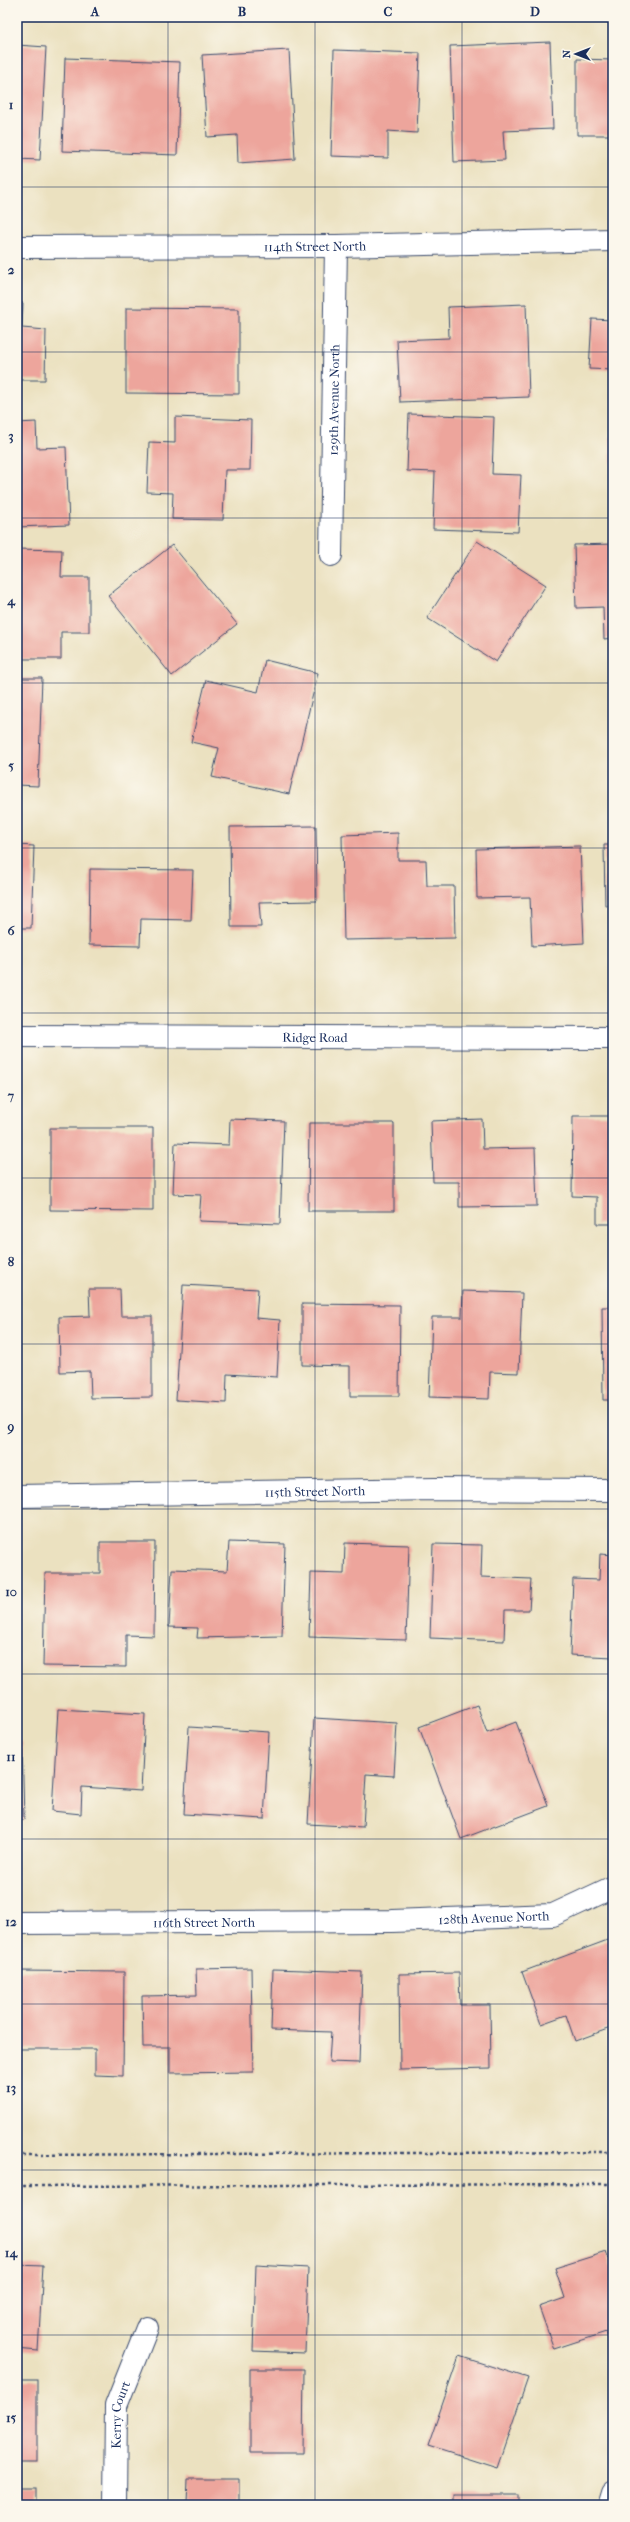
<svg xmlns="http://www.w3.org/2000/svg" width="630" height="2522" viewBox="0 0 630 2522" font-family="'IM FELL French Canon',serif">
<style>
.building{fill:#eda59c}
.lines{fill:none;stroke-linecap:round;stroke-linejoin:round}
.minor-casing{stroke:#3a4a6d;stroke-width:24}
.tertiary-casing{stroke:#3a4a6d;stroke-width:24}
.path{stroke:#3a4a6d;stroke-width:2.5;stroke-dasharray:3 3;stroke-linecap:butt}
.minor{stroke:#fff;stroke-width:22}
.tertiary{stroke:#fff;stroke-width:22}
.grid{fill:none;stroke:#1b2f5e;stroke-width:1;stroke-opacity:0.55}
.labels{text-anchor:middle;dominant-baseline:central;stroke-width:3;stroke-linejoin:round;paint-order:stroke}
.street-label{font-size:13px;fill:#1b2f5e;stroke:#fbf7ec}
.neatline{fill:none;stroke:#1b2f5e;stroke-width:1.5}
.grid-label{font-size:13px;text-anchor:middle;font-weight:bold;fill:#1b2f5e}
</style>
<rect width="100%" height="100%" fill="#fbf7ec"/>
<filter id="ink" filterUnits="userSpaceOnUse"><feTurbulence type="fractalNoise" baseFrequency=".025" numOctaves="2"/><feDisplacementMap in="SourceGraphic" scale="8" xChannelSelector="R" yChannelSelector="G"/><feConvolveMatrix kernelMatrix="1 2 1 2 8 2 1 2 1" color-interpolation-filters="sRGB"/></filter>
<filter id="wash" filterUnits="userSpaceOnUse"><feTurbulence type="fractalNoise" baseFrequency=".012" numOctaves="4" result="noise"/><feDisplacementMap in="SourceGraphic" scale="16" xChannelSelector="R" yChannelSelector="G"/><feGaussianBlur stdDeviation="0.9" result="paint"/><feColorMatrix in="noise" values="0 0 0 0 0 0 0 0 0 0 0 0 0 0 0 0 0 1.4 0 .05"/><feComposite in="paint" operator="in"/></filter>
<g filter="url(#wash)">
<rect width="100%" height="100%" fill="#ebe1c0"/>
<g id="blocks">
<g class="building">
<polygon points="550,42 553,129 503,131 505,160 454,162 450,46"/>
<polygon points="17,45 46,47 40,160 17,159"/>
<polygon points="289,50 295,159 238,163 237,135 207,137 202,55"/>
<polygon points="334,50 420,53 417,133 388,131 388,158 331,156"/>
<polygon points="65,58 180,62 177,155 62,151"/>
<polygon points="577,59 613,60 613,135 577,135"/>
<polygon points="17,303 23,303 22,328 46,330 45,380 20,380 19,405 17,405"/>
<polygon points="526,304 529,397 400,402 397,340 449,338 448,307"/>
<polygon points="126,308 239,309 239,394 126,393"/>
<polygon points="592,319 613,320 613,370 589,369"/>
<polygon points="409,414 494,417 492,474 521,475 518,532 433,529 435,472 407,471"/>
<polygon points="175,417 251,420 250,470 225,470 223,520 172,519 173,493 147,492 149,442 175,443"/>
<polygon points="36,422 37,448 66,447 69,525 17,527 17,423"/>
<polygon points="610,437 613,437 613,483 612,483"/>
<polygon points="477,541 546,585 496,662 427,618"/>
<polygon points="613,544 613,638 604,639 603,607 576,608 574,545"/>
<polygon points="172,545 237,624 172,676 108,596"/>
<polygon points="17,549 62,550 61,577 89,577 89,632 61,632 61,659 17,659"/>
<polygon points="265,660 318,673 289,794 212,777 219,748 191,742 206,680 258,692"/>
<polygon points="17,678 42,678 38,786 17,785"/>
<polygon points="316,826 317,901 259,902 261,927 231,927 230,827"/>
<polygon points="398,833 398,860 426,860 427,886 454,886 455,938 344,940 342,835"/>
<polygon points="17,845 34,846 31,928 17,928"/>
<polygon points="604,845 613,845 613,905 605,905"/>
<polygon points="580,846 584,943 532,946 530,897 477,898 476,849"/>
<polygon points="90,869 193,870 191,920 141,919 140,946 89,945"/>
<polygon points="573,1116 613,1116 613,1224 597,1224 597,1197 572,1196"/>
<polygon points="230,1119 284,1121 280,1224 199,1221 201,1195 173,1194 175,1143 229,1145"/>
<polygon points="482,1119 483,1149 535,1148 537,1206 459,1207 459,1182 433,1182 431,1121"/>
<polygon points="309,1123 394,1123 394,1211 308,1211"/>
<polygon points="50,1128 153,1128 153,1211 50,1210"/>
<polygon points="183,1285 258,1289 256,1318 280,1320 277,1377 227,1374 226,1403 176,1400"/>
<polygon points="89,1289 120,1289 121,1316 152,1316 152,1397 91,1398 90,1371 60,1372 59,1317 90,1316"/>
<polygon points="463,1291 522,1293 519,1373 490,1372 489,1399 429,1397 432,1317 462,1317"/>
<polygon points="302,1304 400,1305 399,1396 350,1396 350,1366 302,1365"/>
<polygon points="602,1307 613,1307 613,1400 603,1400"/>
<polygon points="100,1542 155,1542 154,1636 126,1635 126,1667 43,1666 45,1573 100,1573"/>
<polygon points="229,1542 285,1544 282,1636 197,1638 198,1628 169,1627 172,1569 227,1571"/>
<polygon points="345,1543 409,1545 406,1640 309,1637 311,1573 344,1574"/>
<polygon points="433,1544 482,1545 481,1577 531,1579 529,1610 505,1610 504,1641 430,1638"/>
<polygon points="600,1554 613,1555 613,1657 570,1655 573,1579 599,1580"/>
<polygon points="477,1705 487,1733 516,1722 548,1806 461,1839 419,1727"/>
<polygon points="58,1709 145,1714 141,1791 82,1787 81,1814 52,1811"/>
<polygon points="314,1718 397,1723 394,1776 366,1774 363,1827 308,1824"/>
<polygon points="189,1727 269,1732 264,1819 184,1814"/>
<polygon points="17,1742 22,1742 24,1820 17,1820"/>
<polygon points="613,1938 613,2027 575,2041 566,2015 541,2024 522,1972"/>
<polygon points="251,1968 253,2072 170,2073 170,2047 143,2047 142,1996 197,1995 196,1969"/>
<polygon points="273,1969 362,1972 359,2063 329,2062 331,2032 271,2030"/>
<polygon points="17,1971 124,1972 123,2076 95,2075 95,2049 17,2049"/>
<polygon points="459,1973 460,2005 490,2005 491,2068 400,2070 399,1974"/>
<polygon points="606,2252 613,2271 613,2347 611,2347 606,2332 554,2349 539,2307 565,2298 555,2268"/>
<polygon points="17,2265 43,2266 38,2351 17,2349"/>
<polygon points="256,2265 308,2268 305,2353 253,2351"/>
<polygon points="459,2356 528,2378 497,2468 428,2446"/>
<polygon points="250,2369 304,2369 303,2453 250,2453"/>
<rect x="17" y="2380" width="20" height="82"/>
<polygon points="188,2479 239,2479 239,2505 187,2505"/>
<rect x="17" y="2488" width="18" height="17"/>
<rect x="454" y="2495" width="65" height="10"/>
</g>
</g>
</g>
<g filter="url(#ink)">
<use href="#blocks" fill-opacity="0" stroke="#3a4a6d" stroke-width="1"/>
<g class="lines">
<g class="minor-casing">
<g id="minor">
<path id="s1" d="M17 247 336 246 613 240"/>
<path id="s2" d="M331 555 336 246"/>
<path id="s3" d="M17 1496 435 1489 613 1490"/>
<path id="s4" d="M17 1923 392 1921 553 1915 613 1887"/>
<path id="s5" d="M115 2505 116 2406 147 2328"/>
<polyline points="609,2505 613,2492"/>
</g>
</g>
<g class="tertiary-casing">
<g id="tertiary">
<path id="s6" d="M17 1036 613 1038"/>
</g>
</g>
<g class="path">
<polyline points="17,2155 613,2152"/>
<polyline points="17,2186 613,2184"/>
</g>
<use href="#minor" class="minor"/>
<use href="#tertiary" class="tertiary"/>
</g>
</g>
<path class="grid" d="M168 17V2505M315 17V2505M462 17V2505M17 187H613M17 352H613M17 518H613M17 683H613M17 848H613M17 1013H613M17 1178H613M17 1344H613M17 1509H613M17 1674H613M17 1839H613M17 2004H613M17 2170H613M17 2335H613"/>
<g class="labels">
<g class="street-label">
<text stroke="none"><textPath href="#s1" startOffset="298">114th Street North</textPath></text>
<text stroke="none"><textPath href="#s2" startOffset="155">129th Avenue North</textPath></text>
<text stroke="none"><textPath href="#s6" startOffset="298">Ridge Road</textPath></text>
<text stroke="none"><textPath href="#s3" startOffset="298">115th Street North</textPath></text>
<text stroke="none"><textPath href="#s4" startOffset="477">128th Avenue North</textPath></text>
<text stroke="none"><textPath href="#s4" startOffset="187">116th Street North</textPath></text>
<text stroke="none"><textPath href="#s5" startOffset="91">Kerry Court</textPath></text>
</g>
</g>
<rect width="630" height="2522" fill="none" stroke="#fbf7ec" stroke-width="44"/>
<g transform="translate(576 54) rotate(270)" stroke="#fbf7ec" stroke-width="3" paint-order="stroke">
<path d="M0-3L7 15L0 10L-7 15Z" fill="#1b2f5e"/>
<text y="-6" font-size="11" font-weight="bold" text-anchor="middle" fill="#1b2f5e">N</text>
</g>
<rect x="22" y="22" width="586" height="2478" class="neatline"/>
<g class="grid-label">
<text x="95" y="16">A</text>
<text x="242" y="16">B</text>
<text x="388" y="16">C</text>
<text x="535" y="16">D</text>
<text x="11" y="109">1</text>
<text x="11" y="274">2</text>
<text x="11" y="440">3</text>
<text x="11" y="605">4</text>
<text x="11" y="770">5</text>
<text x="11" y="935">6</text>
<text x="11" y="1100">7</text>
<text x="11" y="1266">8</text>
<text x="11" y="1431">9</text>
<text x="11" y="1596">10</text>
<text x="11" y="1761">11</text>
<text x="11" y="1926">12</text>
<text x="11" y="2092">13</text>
<text x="11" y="2257">14</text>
<text x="11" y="2422">15</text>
</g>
</svg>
